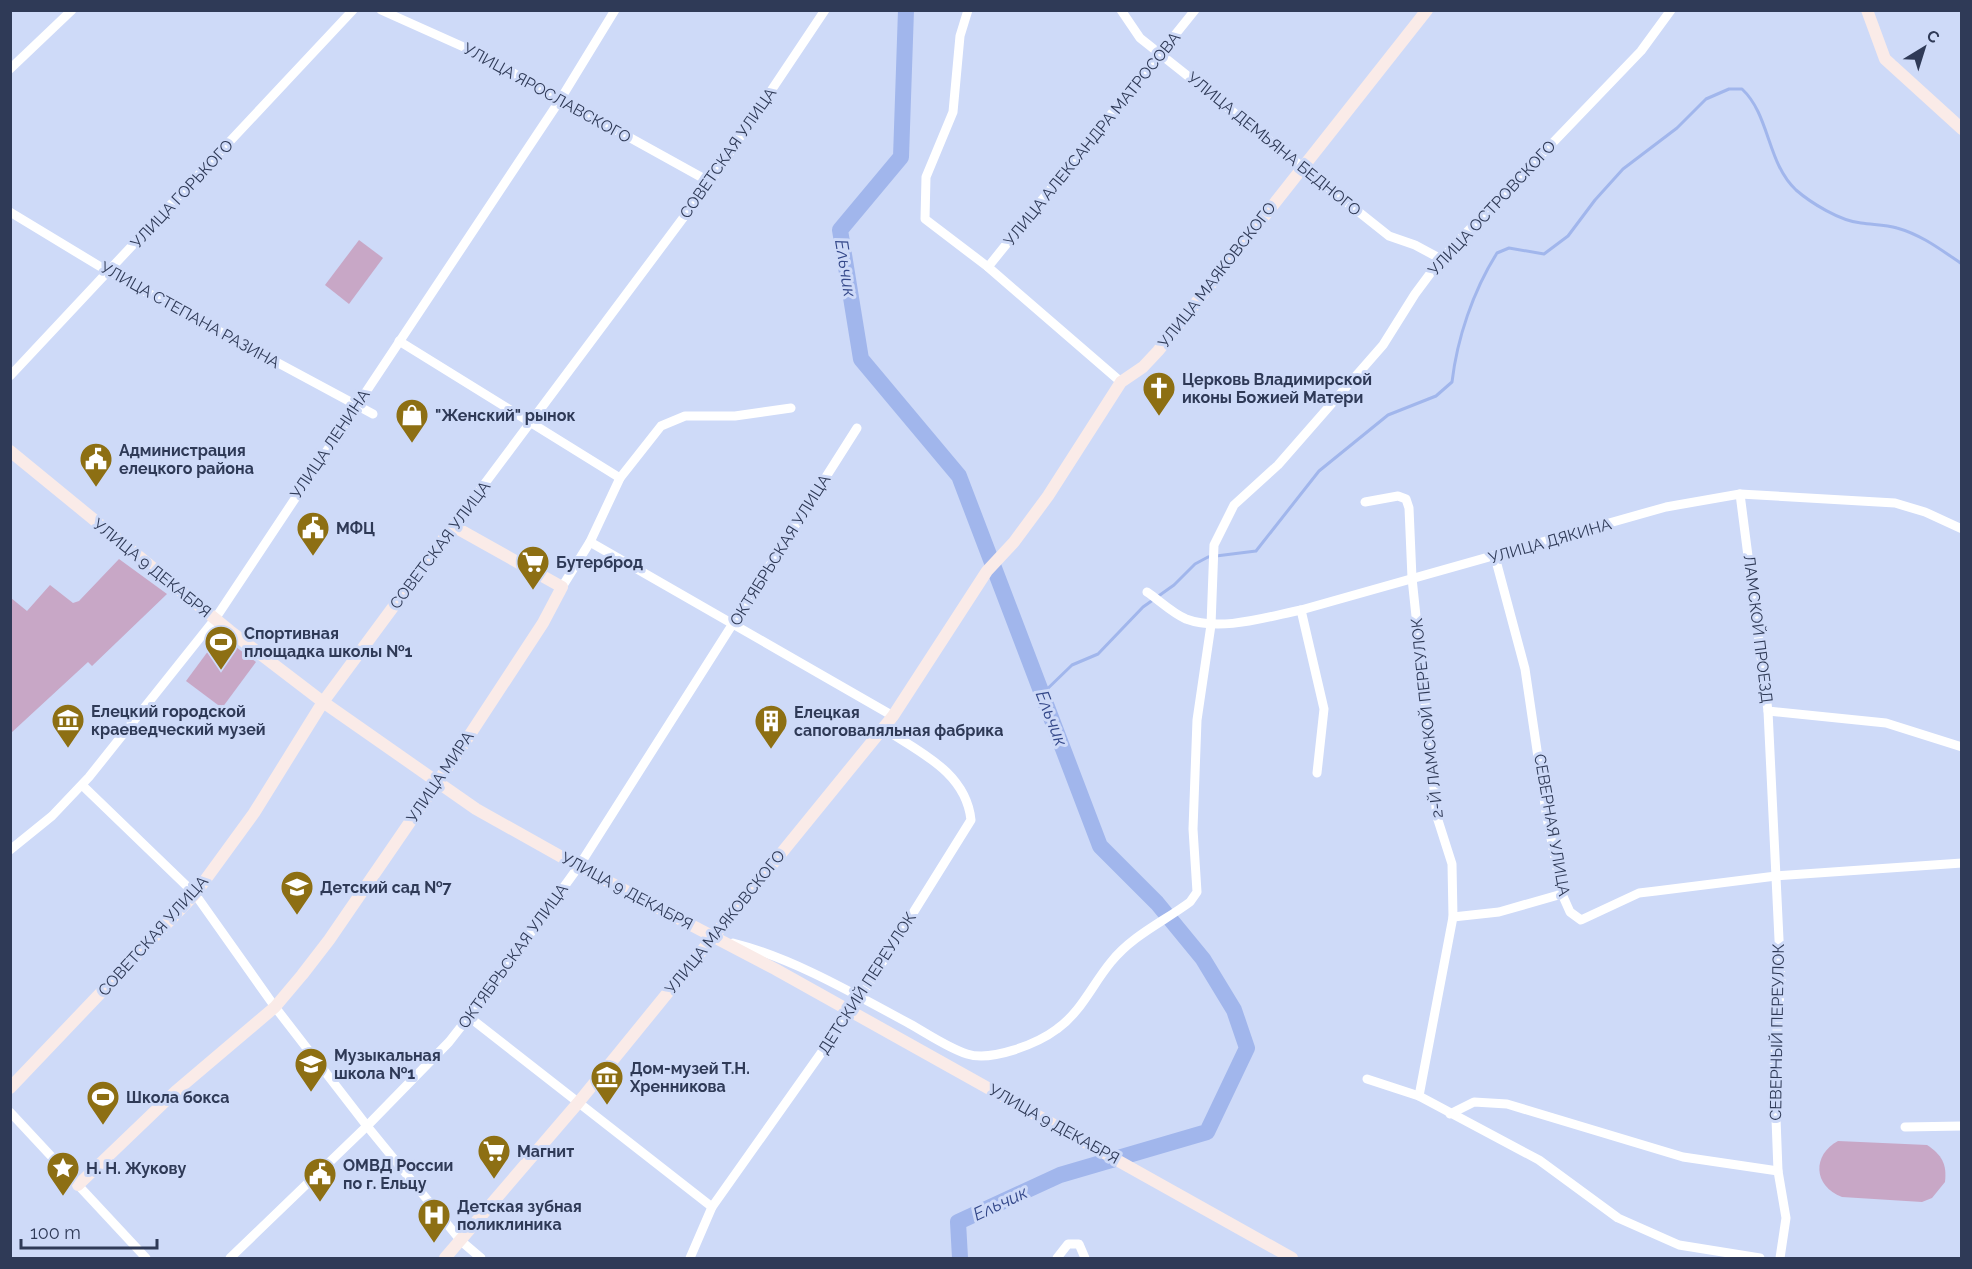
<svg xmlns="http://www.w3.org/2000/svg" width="1972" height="1269" viewBox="0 0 1972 1269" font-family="Raleway,sans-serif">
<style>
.green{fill:#c8a7c6}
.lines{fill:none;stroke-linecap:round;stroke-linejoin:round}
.stream{stroke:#a1b6ec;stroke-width:3}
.river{stroke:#a1b6ec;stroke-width:16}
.street{stroke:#fff;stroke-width:9}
.secondary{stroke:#faebe8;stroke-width:12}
.labels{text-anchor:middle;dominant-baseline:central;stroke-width:6;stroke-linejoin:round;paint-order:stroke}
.street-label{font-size:16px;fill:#2f3a57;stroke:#cedaf8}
.poi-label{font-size:16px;font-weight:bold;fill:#2f3a57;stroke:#cedaf8;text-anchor:start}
.water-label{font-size:18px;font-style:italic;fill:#334789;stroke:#cedaf8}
</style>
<rect width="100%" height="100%" fill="#cedaf8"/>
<g class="green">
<polygon points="359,240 383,258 349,304 325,285"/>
<polygon points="119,559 167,594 92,666 88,662 11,733 11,598 27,611 50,585 73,603 79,601"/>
<polygon points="220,635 256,662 222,708 186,681"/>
<path d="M1838 1141 1927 1145C1942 1155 1947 1164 1945 1182L1932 1198 1922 1202 1842 1197C1813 1186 1812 1155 1838 1141Z"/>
</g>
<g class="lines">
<path class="stream" d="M1041 695 1072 665 1098 654 1143 607 1174 585 1195 564 1208 557 1256 551 1319 471 1388 415 1436 396 1452 382C1457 339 1473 291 1497 253L1509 248 1544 254 1568 236 1595 200 1623 169 1677 128 1706 99 1729 89H1742C1770 115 1767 163 1796 190 1811 203 1840 221 1861 223 1873 225 1885 224 1897 228 1922 235 1941 250 1962 264"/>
<polyline class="river" points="906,10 901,157 840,230 861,359 959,476 1100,846 1157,903 1203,959 1234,1010 1247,1048 1207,1132 1060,1175 958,1222 960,1258"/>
<g class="street">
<polyline points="381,10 477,53 710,182"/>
<polyline points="968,10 960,36 953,112 926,177 925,219 988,267 1121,382"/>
<polyline points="1121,10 1140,38 1389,236 1415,245 1441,259"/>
<polyline points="10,69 72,10"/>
<polyline points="10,212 109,272 373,414"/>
<polyline points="988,267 1195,10"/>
<polyline points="399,341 620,478"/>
<polyline points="10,376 353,10"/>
<polyline points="1740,494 1768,711 1886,723 1962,747"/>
<polyline points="1365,502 1398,496 1406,499 1409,508 1412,578 1437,817 1452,864 1453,917 1419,1096 1539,1160 1618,1218 1679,1245 1760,1258"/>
<polyline points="453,526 710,182 825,10"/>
<polyline points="590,542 893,716"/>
<polyline points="1495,557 1525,669 1547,818 1562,894 1570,912 1581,920 1639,893 1656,891 1776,876 1962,863"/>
<polyline points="562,587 590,542 620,478 661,426 685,416 735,416 791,408"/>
<path d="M1147 592C1159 600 1172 613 1186 619 1221 632 1266 617 1301 610L1666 507 1740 494 1895 503 1925 512 1962 529"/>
<polyline points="1301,610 1324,709 1317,773"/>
<polyline points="1768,711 1781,981 1774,1066 1778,1171 1786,1218 1780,1258"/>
<polyline points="82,785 195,894 275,1007 367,1126 461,1241 481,1258"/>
<polyline points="10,850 52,816 89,777 215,619 560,100 615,10"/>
<polyline points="1453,917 1499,912 1562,894"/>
<path d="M733 943C793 958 856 995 910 1024 928 1034 948 1048 967 1054 991 1062 1037 1044 1057 1029 1081 1012 1092 985 1111 962 1133 935 1163 922 1190 902L1197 892 1193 829 1197 720 1211 625 1214 545 1234 505 1278 465 1383 345 1415 294 1441 259 1641 51 1671 10"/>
<polyline points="469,1017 712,1207"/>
<polyline points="1367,1079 1419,1096"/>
<polyline points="10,1112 146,1258"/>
<polyline points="1450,1114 1474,1102 1507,1104 1683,1157 1778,1171"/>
<polyline points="1905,1127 1962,1126"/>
<polyline points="230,1258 367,1126 449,1042 482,1000 579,866 857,428"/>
<path d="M690 1258 712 1207 860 998 971 820C966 772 919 752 883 728"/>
<polyline points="1057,1258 1068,1244 1079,1244 1085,1258"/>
</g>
<g class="secondary">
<polyline points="1867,10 1885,59 1962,129"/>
<polyline points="10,451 230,631 323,702 476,809 567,860 775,969 1292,1258"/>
<polyline points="10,1088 195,894 254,813 323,702 453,526 562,587 543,623 469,736 329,940 302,975 275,1007 176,1091 78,1185"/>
<polyline points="445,1258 578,1103 893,716 987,571 1014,542 1048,496 1121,382 1143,367 1158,351 1427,10"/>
</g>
</g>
<defs>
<g id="church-pin" transform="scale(1.725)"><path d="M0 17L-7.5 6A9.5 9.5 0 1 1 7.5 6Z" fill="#8d6f13" stroke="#cedaf8"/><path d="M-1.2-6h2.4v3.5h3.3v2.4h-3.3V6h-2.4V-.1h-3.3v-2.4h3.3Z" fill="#fff"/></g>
<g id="shop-pin" transform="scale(1.725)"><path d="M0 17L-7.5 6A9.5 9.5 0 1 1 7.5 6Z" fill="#8d6f13" stroke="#cedaf8"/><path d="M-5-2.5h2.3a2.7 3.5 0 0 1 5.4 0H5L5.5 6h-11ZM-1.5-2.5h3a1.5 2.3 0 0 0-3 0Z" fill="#fff"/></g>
<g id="civic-pin" transform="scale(1.725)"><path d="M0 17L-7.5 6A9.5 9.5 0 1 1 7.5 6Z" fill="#8d6f13" stroke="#cedaf8"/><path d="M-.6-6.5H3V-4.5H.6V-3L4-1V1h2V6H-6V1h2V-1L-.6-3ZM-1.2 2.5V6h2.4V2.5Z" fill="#fff"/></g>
<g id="supermarket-pin" transform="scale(1.725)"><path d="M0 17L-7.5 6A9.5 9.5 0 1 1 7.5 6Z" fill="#8d6f13" stroke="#cedaf8"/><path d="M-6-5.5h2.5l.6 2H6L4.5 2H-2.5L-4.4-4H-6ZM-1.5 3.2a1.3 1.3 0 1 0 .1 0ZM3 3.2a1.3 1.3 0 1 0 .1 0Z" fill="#fff"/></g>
<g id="stadium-pin" transform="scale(1.725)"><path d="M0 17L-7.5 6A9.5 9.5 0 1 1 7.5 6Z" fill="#8d6f13" stroke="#cedaf8"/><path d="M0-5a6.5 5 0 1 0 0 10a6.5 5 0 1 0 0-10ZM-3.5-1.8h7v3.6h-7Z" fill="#fff"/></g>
<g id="museum-pin" transform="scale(1.725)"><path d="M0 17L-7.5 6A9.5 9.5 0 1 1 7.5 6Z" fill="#8d6f13" stroke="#cedaf8"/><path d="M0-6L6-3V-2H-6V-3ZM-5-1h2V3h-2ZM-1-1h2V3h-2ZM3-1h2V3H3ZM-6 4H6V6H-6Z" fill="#fff"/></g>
<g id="building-pin" transform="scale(1.725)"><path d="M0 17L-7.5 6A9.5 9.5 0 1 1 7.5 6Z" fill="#8d6f13" stroke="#cedaf8"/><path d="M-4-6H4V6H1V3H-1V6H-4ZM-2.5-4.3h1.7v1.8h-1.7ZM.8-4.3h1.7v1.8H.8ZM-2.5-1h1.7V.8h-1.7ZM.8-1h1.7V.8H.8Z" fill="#fff"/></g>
<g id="school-pin" transform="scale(1.725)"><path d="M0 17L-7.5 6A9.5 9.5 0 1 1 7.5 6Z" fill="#8d6f13" stroke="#cedaf8"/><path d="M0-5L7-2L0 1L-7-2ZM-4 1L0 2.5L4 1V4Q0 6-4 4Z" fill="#fff"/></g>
<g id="university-pin" transform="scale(1.725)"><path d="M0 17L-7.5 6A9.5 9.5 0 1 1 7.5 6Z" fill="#8d6f13" stroke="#cedaf8"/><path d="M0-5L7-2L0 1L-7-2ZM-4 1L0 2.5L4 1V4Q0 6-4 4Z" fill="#fff"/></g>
<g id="sight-pin" transform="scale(1.725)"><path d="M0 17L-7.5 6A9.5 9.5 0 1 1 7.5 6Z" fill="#8d6f13" stroke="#cedaf8"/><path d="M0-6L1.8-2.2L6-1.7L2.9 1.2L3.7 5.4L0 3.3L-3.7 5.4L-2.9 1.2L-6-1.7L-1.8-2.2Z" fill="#fff"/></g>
<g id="hospital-pin" transform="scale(1.725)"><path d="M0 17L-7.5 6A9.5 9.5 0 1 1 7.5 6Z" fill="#8d6f13" stroke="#cedaf8"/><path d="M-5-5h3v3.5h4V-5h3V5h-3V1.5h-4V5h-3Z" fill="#fff"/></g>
</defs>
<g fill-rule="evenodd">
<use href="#church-pin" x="1159" y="388"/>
<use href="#shop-pin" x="412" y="415"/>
<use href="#civic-pin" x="96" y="459"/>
<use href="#civic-pin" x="313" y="528"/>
<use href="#supermarket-pin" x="533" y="562"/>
<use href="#stadium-pin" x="221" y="642"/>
<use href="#museum-pin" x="68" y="720"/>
<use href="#building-pin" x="771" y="721"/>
<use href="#school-pin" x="297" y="887"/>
<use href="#university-pin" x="311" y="1064"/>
<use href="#museum-pin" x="607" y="1077"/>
<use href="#stadium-pin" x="103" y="1097"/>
<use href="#supermarket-pin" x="494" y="1151"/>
<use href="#sight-pin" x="63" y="1168"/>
<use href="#civic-pin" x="320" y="1174"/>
<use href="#hospital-pin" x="434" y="1215"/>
</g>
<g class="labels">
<g class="street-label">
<text transform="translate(547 93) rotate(29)">УЛИЦА ЯРОСЛАВСКОГО</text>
<text transform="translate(1092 139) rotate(-51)">УЛИЦА АЛЕКСАНДРА МАТРОСОВА</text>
<text transform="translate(1274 144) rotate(39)">УЛИЦА ДЕМЬЯНА БЕДНОГО</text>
<text transform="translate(728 153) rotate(-55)">СОВЕТСКАЯ УЛИЦА</text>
<text transform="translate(182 194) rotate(-47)">УЛИЦА ГОРЬКОГО</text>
<text transform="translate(1492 208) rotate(-47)">УЛИЦА ОСТРОВСКОГО</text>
<text transform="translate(1217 275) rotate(-52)">УЛИЦА МАЯКОВСКОГО</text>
<text transform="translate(190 315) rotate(29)">УЛИЦА СТЕПАНА РАЗИНА</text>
<text transform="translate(330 444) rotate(-56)">УЛИЦА ЛЕНИНА</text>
<text transform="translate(1550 541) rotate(-16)">УЛИЦА ДЯКИНА</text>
<text transform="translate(440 545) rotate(-53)">СОВЕТСКАЯ УЛИЦА</text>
<text transform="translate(780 550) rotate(-58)">ОКТЯБРЬСКАЯ УЛИЦА</text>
<text transform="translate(152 568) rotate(39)">УЛИЦА 9 ДЕКАБРЯ</text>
<text transform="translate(1758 629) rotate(83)">ЛАМСКОЙ ПРОЕЗД</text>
<text transform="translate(1427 718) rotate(-96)">2-Й ЛАМСКОЙ ПЕРЕУЛОК</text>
<text transform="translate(440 777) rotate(-56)">УЛИЦА МИРА</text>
<text transform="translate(1552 825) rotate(80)">СЕВЕРНАЯ УЛИЦА</text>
<text transform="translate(627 891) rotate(28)">УЛИЦА 9 ДЕКАБРЯ</text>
<text transform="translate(725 922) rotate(-51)">УЛИЦА МАЯКОВСКОГО</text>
<text transform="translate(153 936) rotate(-48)">СОВЕТСКАЯ УЛИЦА</text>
<text transform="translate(513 956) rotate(-54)">ОКТЯБРЬСКАЯ УЛИЦА</text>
<text transform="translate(867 983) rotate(-57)">ДЕТСКИЙ ПЕРЕУЛОК</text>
<text transform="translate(1777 1032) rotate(-89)">СЕВЕРНЫЙ ПЕРЕУЛОК</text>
<text transform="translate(1054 1124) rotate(29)">УЛИЦА 9 ДЕКАБРЯ</text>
</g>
<g class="poi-label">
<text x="1182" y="379">Церковь Владимирской<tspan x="1182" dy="18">иконы Божией Матери</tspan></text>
<text x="435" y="415">"Женский" рынок</text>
<text x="119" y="450">Администрация<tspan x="119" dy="18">елецкого района</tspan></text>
<text x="336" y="528">МФЦ</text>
<text x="556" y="562">Бутерброд</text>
<text x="244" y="633">Спортивная<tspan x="244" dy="18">площадка школы №1</tspan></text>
<text x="91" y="711">Елецкий городской<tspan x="91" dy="18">краеведческий музей</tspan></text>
<text x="794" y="712">Елецкая<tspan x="794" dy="18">сапоговаляльная фабрика</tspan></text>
<text x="320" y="887">Детский сад №7</text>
<text x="334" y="1055">Музыкальная<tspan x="334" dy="18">школа №1</tspan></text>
<text x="630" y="1068">Дом-музей Т.Н.<tspan x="630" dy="18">Хренникова</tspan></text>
<text x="126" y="1097">Школа бокса</text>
<text x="517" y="1151">Магнит</text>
<text x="343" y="1165">ОМВД России<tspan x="343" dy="18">по г. Ельцу</tspan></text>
<text x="86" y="1168">Н. Н. Жукову</text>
<text x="457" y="1206">Детская зубная<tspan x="457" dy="18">поликлиника</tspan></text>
</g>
<g class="water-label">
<text transform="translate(846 268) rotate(81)">Ельчик</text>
<text transform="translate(1052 718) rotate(69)">Ельчик</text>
<text transform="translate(1000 1203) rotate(-25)">Ельчик</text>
</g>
</g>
<rect width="1972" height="1269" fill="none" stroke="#2f3a57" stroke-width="24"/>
<g transform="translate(1924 48) rotate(38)" stroke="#cedaf8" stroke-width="4.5" paint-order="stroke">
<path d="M0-4.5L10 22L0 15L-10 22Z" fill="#2f3a57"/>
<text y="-9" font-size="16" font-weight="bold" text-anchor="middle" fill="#2f3a57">С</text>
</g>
<path d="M21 1239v9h136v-9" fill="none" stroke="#2f3a57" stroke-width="3"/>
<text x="30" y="1239" font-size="18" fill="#2f3a57" stroke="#cedaf8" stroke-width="4.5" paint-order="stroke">100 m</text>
</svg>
